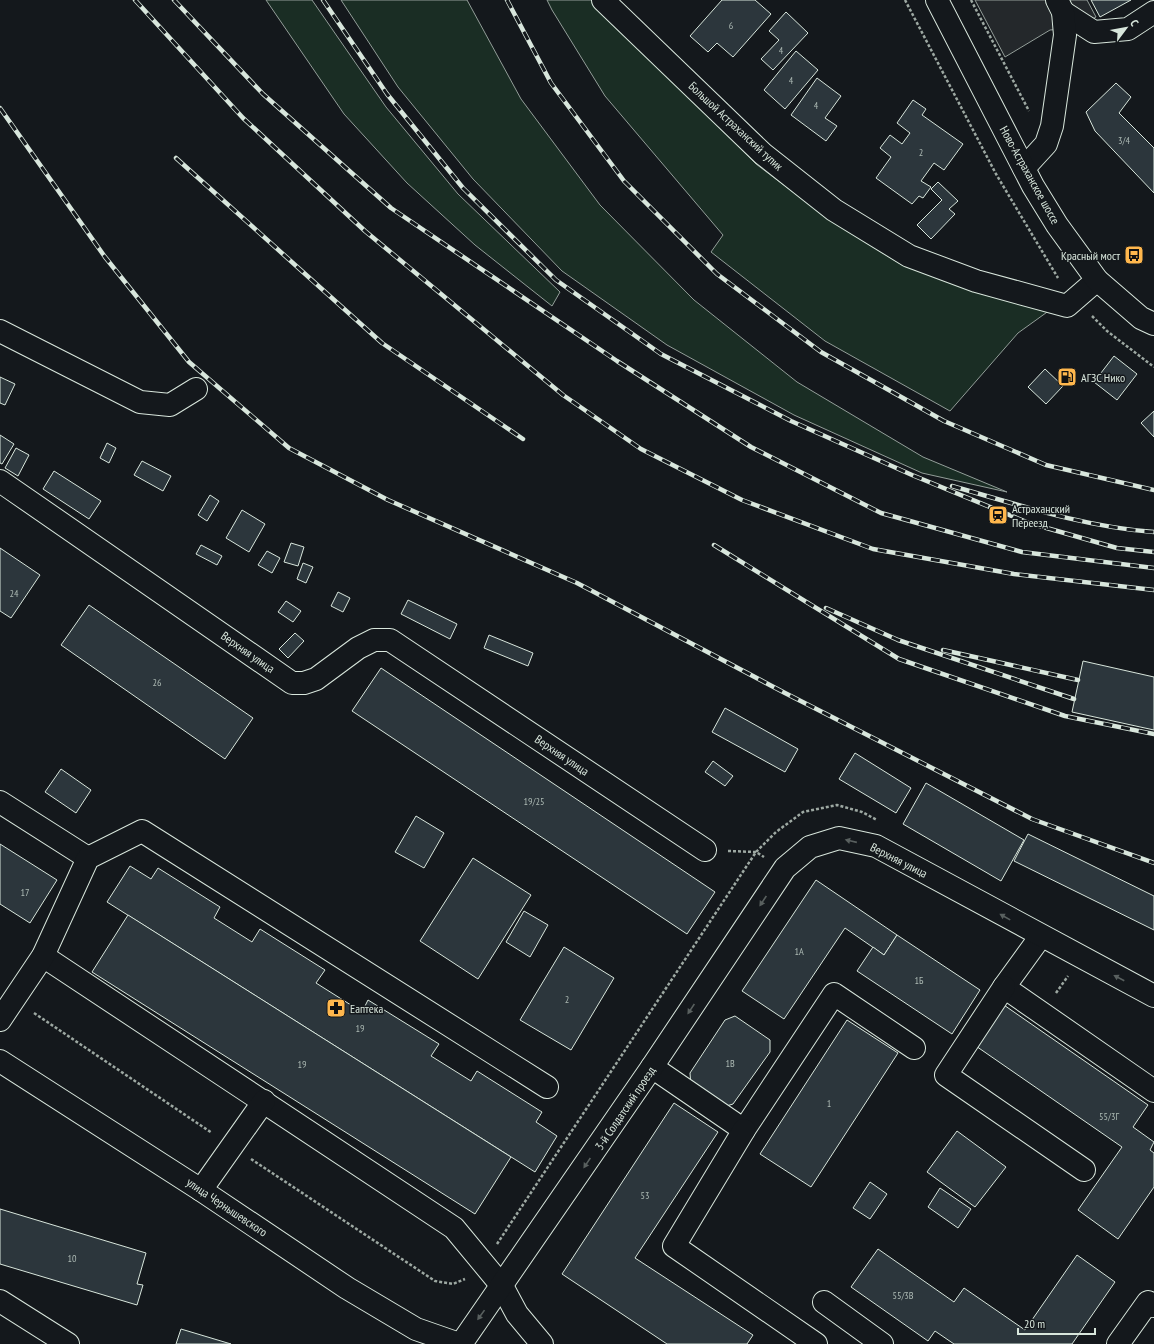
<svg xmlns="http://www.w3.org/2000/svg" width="1154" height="1344" viewBox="0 0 1154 1344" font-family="'PT Sans Narrow',sans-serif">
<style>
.green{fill:#1a2d24;stroke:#939e99}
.parking{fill:#24282b;stroke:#939e99}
.building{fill:#2c363c;stroke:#d8e6dc}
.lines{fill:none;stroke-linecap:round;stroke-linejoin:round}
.minor-casing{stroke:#d8e6dc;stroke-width:24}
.major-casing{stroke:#d8e6dc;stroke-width:24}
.path{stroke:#9da8a2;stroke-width:2.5;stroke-dasharray:3 2;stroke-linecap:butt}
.minor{stroke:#14181c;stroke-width:22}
.major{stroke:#14181c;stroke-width:22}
.rail-casing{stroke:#d8e6dc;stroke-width:4.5}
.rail{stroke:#14181c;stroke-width:3;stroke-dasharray:9;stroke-linecap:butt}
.oneway{fill:#59605f}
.labels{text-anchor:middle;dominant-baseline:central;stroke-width:3;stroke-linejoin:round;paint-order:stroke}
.number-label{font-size:10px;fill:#adbab4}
.street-label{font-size:12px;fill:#d8e6dc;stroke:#14181c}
.poi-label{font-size:12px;fill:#d8e6dc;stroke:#14181c;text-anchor:start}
</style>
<rect width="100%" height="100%" fill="#14181c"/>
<g class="green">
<polygon points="266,0 312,0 386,107 458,194 560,292 552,306 475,245 407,183 344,114"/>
<polygon points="341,0 467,0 521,99 600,205 694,300 797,382 923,457 1007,492 922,473 794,415 667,345 562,271 473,179 398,87"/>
<polygon points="547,0 591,0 756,164 830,220 902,265 1050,310 1018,333 950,411 825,341 711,252 723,235 605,96 552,10"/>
</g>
<polygon class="parking" points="975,0 1087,0 1096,17 1076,28 1050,30 1005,57"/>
<g class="building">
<polygon points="722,0 755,0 771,14 733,57 717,43 708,52 690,36"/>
<polygon points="1091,0 1131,0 1100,17"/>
<polygon points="786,12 808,33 773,70 761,59 779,40 769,31"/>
<polygon points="796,51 818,70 785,109 764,90"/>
<polygon points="817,78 841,96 825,118 837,126 826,141 791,115"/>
<polygon points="1116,83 1131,97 1119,113 1154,148 1154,193 1095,131 1086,112"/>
<polygon points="913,100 926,109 922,115 963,144 944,170 934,163 921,181 931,187 923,198 919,196 912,204 876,178 891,157 880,148 890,135 902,144 910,133 897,123"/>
<polygon points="938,182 958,201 949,209 955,214 931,239 917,225 942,200 931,189"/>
<polygon points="1114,356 1137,374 1117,400 1094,382"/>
<polygon points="1045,369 1063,386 1046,404 1028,387"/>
<polygon points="0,377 15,384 5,405 0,403"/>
<polygon points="1154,411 1154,437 1141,423"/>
<polygon points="0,435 14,444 2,464 0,463"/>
<polygon points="107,443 116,448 109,463 100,458"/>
<polygon points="16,448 29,455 18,476 5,468"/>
<polygon points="142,461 171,476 163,491 134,475"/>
<polygon points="54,471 101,501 89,519 43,489"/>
<polygon points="210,495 219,501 207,521 198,515"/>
<polygon points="242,510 265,524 249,552 226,538"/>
<polygon points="291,543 304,547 298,566 284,562"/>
<polygon points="201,545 222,556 217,565 196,554"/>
<polygon points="0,548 40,575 11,618 0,611"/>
<polygon points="267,551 280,558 272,573 258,565"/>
<polygon points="303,563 313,567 306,583 297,579"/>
<polygon points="338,592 350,598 343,612 331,606"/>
<polygon points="408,600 457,624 450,639 401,614"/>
<polygon points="286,601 301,611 293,622 278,612"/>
<polygon points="89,605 253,718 225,759 61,645"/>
<polygon points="295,633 304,641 288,658 279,649"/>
<polygon points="489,635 533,653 528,666 484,648"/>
<polygon points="1083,661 1154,677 1154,730 1072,712"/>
<polygon points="381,668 715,892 687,934 352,711"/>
<polygon points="725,708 798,749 785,772 712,732"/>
<polygon points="855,753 911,788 896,813 839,779"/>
<polygon points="713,761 733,776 725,786 705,772"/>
<polygon points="61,769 91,790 76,813 45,792"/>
<polygon points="926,783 1024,840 1001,881 903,824"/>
<polygon points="416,816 444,833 424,868 395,852"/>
<polygon points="1028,834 1154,896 1154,930 1014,861"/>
<polygon points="0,844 57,880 30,923 0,904"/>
<polygon points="473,858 531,895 478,979 420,941"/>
<polygon points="130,866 151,879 158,868 220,907 214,918 252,942 260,929 325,970 316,983 362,1012 368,1000 439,1044 431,1056 471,1081 477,1071 542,1112 536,1122 557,1136 535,1172 107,902"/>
<polygon points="816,880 897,935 884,955 845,928 784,1019 742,991"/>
<polygon points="524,911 548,925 530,957 506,942"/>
<polygon points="128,915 511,1157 475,1214 92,972"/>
<polygon points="897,935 980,990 952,1034 857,971 873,947 884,955"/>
<polygon points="564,947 614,978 571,1050 520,1020"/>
<polygon points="1001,1003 1148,1105 1133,1127 1154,1142 1150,1150 1154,1153 1154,1187 1118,1239 1078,1210 1122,1147 973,1044"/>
<polygon points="735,1016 770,1040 770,1052 733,1104 720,1108 691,1087 690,1073 725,1020"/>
<polygon points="847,1020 898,1053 811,1187 760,1154"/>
<polygon points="674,1103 718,1132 635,1258 753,1335 747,1344 667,1344 562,1274"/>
<polygon points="957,1131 1006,1167 975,1207 927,1172"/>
<polygon points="870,1182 887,1194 870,1219 853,1208"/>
<polygon points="940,1188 971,1209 958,1228 928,1207"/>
<polygon points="0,1209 146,1253 137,1284 143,1285 137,1305 0,1264"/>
<polygon points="878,1249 954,1302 964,1288 1025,1330 1077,1255 1115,1282 1072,1344 954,1344 935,1331 928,1341 851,1287"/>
<polygon points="181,1329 231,1344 176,1344"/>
</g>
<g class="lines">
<g class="minor-casing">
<g id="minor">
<polyline points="603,0 763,154 834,210 909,256 976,281 1067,306 1097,280"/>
<polyline points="1063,12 1094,32 1128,29 1154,12"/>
<polyline points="1024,168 1046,144 1052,126 1065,35 1063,12 1057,0"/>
<polyline points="0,331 140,402 170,405 196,389"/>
<polyline points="0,481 292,683 304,683 316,679 358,648 374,640 390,640 705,850"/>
<polyline points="0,802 88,858"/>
<polyline points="1041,936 1004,987 1154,1091"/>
<polyline points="43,956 454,1228 502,1286 517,1314 542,1344"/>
<polyline points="1004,987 946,1075 1084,1170"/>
<polyline points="0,1020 43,956 88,858 142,831 547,1087"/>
<polyline points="652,1067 744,1130 834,994 914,1048"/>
<polyline points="744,1130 674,1246 816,1344"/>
<polyline points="201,1190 264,1101"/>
<polyline points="0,1301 68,1344"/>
<polyline points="824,1302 882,1344"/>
<polyline points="1118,1344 1148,1302 1154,1306"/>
</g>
</g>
<g class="major-casing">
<g id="major">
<polyline points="937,0 1033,186 1057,225 1097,280 1141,318 1154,324"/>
<polyline points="0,1061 201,1190 347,1288 416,1329 459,1344"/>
<polyline points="461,1344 652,1067 785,868 810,847 839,838 876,846 1154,996"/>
</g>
</g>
<g class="path">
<polyline points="905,0 996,174 1058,278"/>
<polyline points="971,0 1029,111"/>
<polyline points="1092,316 1107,331 1154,367"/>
<polyline points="728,851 756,852 764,857"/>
<polyline points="1056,993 1068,976"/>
<polyline points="34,1013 212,1133"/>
<polyline points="251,1159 435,1281 453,1284 465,1279"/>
<polyline points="497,1244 756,852 776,832 803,812 837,805 862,812 877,820"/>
</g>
<use href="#minor" class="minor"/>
<use href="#major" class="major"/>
<g class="rail-casing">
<g id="rail">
<polyline points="135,0 243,118 365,231 563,395 641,449 742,500 873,549 1014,574 1154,590"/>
<polyline points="174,0 263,94 391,208 617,361 751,447 881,513 1022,552 1154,568"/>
<polyline points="323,0 387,94 463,188 556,280 661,354 791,421 912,475 1029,523 1117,548 1154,552"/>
<polyline points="507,0 551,83 624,181 717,274 821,352 944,421 1046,465 1154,490"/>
<polyline points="0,108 105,257 189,362 289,448 388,500 577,583 785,693 1032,819 1154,863"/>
<polyline points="176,158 382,343 523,439"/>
<path d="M952 486C1019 505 1085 527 1154 532"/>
<polyline points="714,545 899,659 1065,716 1154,734"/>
<polyline points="826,608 898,640 1074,699"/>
<polyline points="943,650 1078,680"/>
</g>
</g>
<use href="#rail" class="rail"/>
</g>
<defs><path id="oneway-solid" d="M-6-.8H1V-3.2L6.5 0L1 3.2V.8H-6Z"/></defs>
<g class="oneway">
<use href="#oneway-solid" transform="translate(851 841) rotate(-167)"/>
<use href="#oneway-solid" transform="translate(763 901) rotate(124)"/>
<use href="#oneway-solid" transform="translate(1005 917) rotate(-151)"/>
<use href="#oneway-solid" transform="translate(1119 978) rotate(-152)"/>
<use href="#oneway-solid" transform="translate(691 1009) rotate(124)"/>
<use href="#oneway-solid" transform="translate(587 1163) rotate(124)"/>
<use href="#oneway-solid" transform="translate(481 1315) rotate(126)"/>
</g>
<defs>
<g id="bus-square" transform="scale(1)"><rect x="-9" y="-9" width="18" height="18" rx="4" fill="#ffb74d" stroke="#14181c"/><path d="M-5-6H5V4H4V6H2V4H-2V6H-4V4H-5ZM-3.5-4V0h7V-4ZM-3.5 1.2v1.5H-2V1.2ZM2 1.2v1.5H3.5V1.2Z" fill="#111"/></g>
<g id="fuel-square" transform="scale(1)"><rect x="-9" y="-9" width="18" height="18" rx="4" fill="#ffb74d" stroke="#14181c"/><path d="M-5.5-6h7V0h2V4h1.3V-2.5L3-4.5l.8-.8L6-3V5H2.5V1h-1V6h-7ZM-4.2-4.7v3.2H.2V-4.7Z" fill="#111"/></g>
<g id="station-square" transform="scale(1)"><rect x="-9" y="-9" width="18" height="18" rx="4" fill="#ffb74d" stroke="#14181c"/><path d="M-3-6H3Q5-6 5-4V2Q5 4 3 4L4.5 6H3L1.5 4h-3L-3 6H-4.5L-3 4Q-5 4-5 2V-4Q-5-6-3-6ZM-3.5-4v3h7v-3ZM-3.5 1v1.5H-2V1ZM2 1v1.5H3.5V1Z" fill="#111"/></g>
<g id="pharmacy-square" transform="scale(1)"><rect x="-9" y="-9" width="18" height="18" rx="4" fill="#ffb74d" stroke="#14181c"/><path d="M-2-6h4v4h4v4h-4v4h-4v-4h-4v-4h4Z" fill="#111"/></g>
</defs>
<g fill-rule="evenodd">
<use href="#bus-square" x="1134" y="255"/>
<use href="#fuel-square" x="1067" y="377"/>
<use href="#station-square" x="998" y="515"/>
<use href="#pharmacy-square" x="336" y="1008"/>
</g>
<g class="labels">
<g class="number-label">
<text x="731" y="25">6</text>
<text x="781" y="50">4</text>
<text x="791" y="80">4</text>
<text x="816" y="105">4</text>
<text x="1124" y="140">3/4</text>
<text x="921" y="152">2</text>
<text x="14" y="593">24</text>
<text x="157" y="682">26</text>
<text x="534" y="801">19/25</text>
<text x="25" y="892">17</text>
<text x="799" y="951">1А</text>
<text x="919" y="980">1Б</text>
<text x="567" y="999">2</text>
<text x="360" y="1028">19</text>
<text x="730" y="1063">1В</text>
<text x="302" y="1064">19</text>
<text x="829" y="1103">1</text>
<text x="1109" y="1116">55/3Г</text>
<text x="645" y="1195">53</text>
<text x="72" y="1258">10</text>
<text x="903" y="1295">55/3В</text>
</g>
<g class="street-label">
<text transform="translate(736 126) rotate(43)">Большой Астраханский тупик</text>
<text transform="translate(1030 175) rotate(61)">Ново-Астраханское шоссе</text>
<text transform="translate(248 652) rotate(35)">Верхняя улица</text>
<text transform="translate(562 755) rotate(34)">Верхняя улица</text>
<text transform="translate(899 860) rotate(27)">Верхняя улица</text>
<text transform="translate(625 1108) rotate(-56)">3-й Солдатский проезд</text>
<text transform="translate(227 1207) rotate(34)">улица Чернышевского</text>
</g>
<g class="poi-label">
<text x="1120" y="255" text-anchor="end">Красный мост</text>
<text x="1081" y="377">АГЗС Нико</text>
<text x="1012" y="508">Астраханский<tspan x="1012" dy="14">Переезд</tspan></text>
<text x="350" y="1008">Еаптека</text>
</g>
</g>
<g transform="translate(1126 28) rotate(58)" stroke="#14181c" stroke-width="3" paint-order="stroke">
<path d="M0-3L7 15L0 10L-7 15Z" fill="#d8e6dc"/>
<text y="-6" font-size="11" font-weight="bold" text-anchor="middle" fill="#d8e6dc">С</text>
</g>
<path d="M1018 1328v6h77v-6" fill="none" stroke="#d8e6dc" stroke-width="2"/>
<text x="1024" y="1328" font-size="12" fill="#d8e6dc" stroke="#14181c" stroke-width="3" paint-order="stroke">20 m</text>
</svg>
